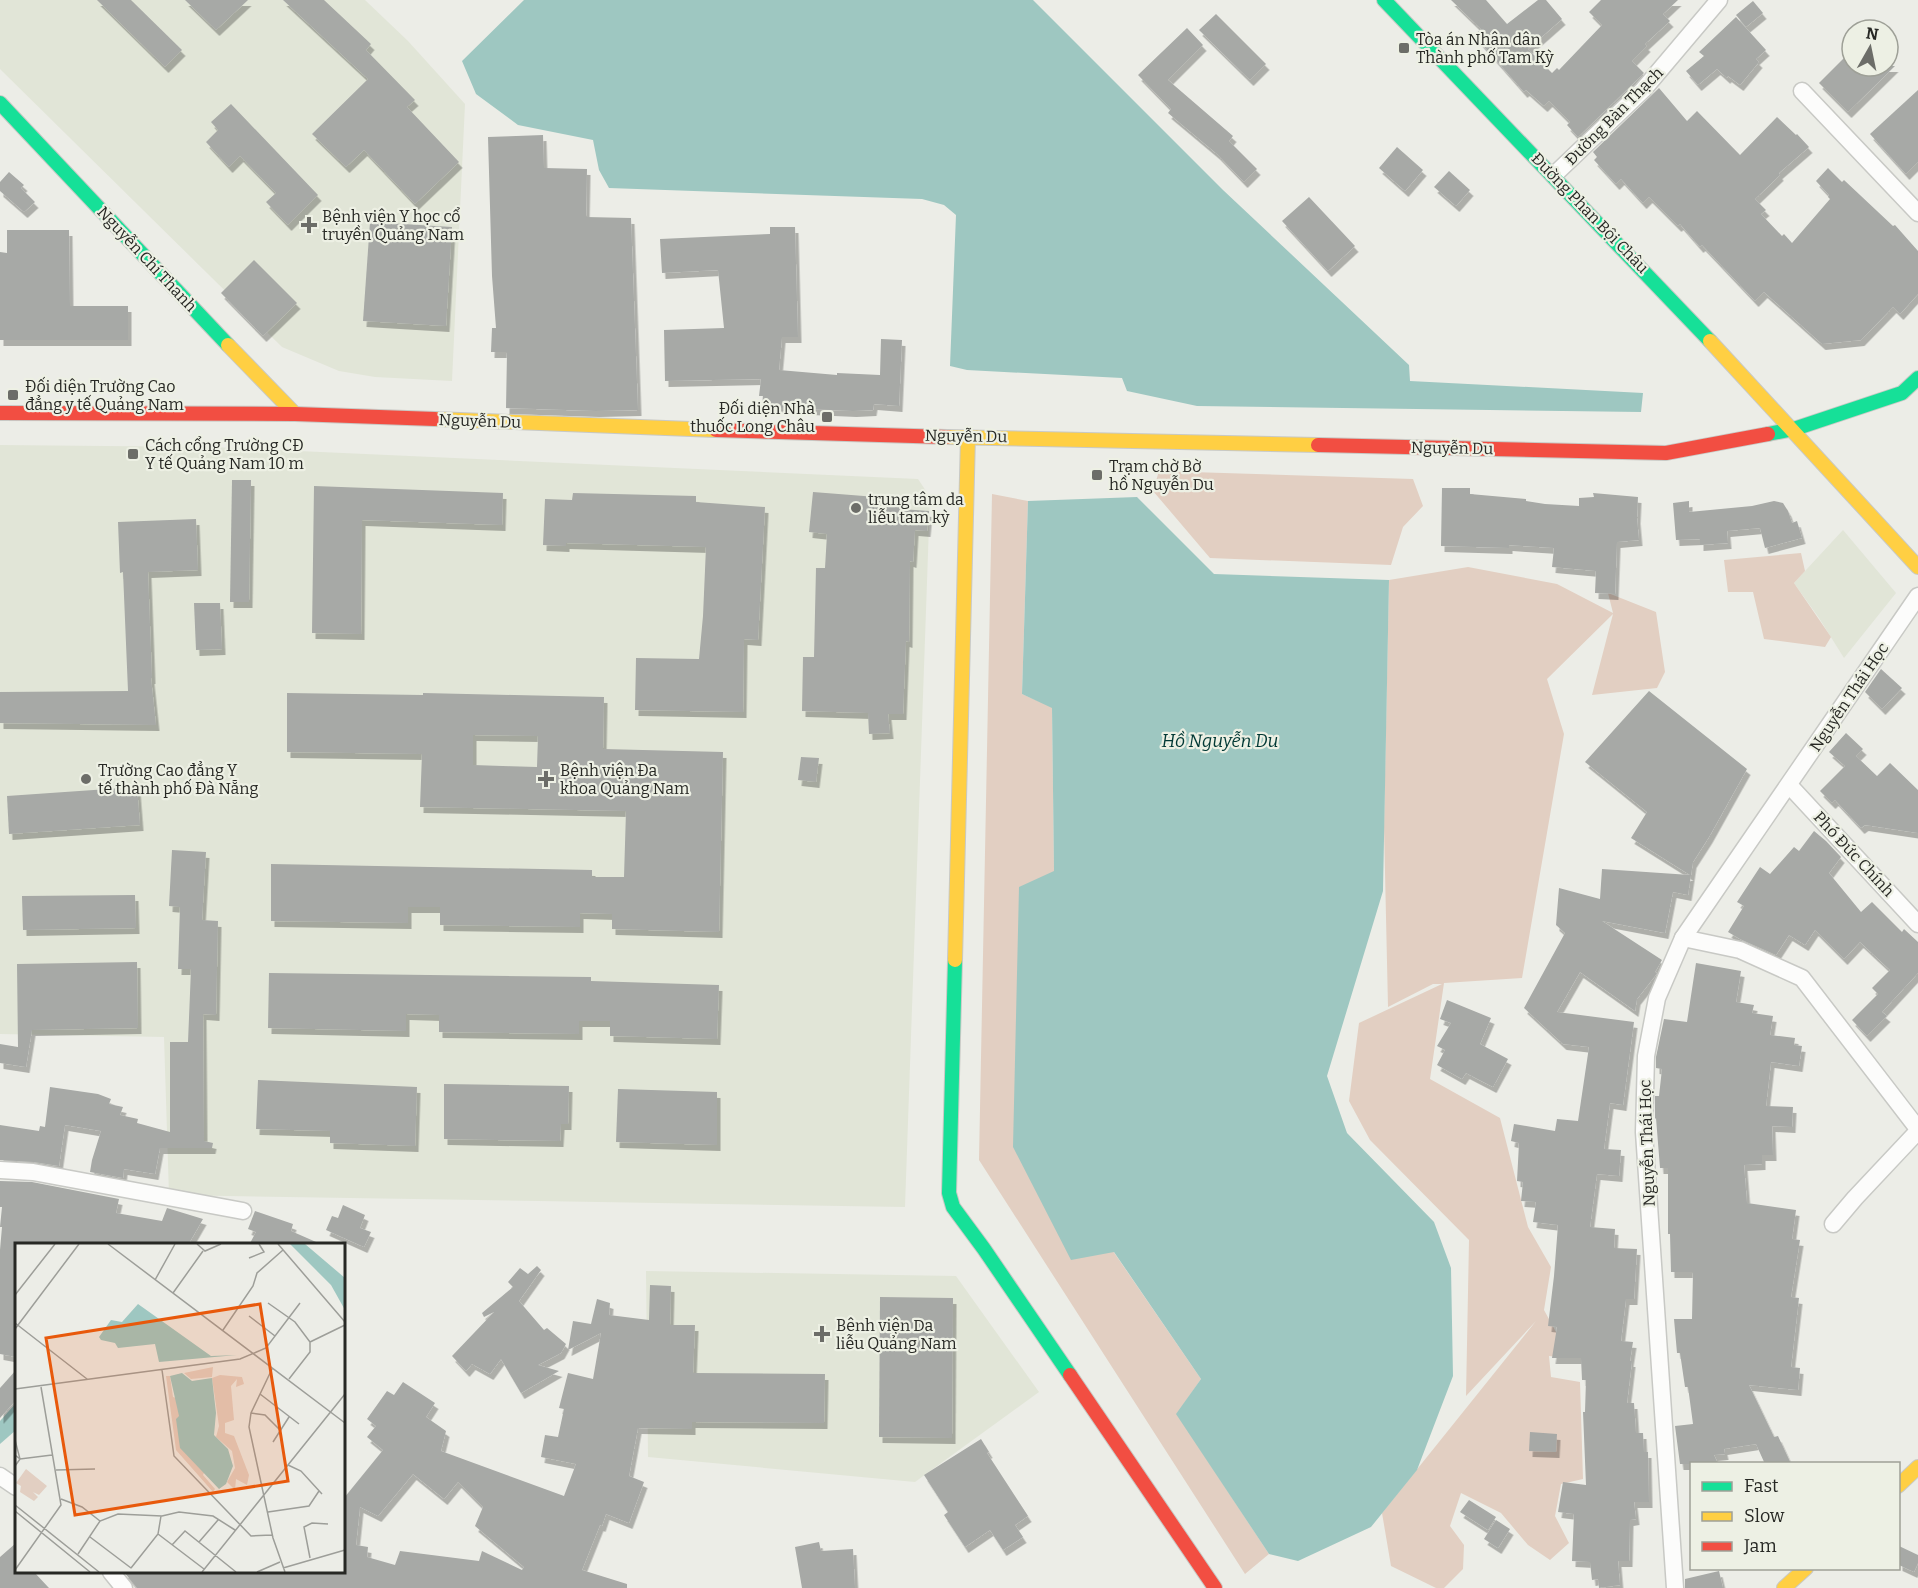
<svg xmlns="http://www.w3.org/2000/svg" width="1918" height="1588" viewBox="0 0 1918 1588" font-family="Bitter,serif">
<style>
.built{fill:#e1e5d7}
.green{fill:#e2cfc2}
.water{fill:#9ec7c1}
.building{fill:#a7a9a6;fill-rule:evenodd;filter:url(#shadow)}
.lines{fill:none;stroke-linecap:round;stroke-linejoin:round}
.street-casing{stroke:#c8c9c5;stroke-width:19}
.fast-casing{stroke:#c8c9c5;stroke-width:16}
.slow-casing{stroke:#c8c9c5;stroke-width:16}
.jam-casing{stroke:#c8c9c5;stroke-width:16}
.street{stroke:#fcfcfb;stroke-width:16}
.fast{stroke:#16e098;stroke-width:14}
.slow{stroke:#ffcf43;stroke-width:14}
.jam{stroke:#f24e42;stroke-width:14}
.poi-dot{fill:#6c6d68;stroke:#edf0e4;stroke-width:2}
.labels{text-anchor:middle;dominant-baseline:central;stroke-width:4.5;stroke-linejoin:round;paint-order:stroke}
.poi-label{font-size:16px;fill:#272824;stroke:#edf0e4;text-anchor:start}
.street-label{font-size:16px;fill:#272824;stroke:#edf0e4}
.water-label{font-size:18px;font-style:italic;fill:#003834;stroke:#edf0e4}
.inset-road{fill:none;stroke:#9d9e99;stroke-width:1.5}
.view{fill:#e8590c;fill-opacity:0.15;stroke:#e8590c;stroke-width:3}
.inset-edge{fill:none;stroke:#272824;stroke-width:3}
</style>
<defs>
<filter id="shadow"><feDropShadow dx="3.5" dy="6" stdDeviation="0" flood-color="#0004"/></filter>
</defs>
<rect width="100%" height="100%" fill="#ecede7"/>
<g class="built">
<polygon points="0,0 365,0 408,41 465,104 452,381 375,377 339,371 282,347 0,69"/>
<polygon points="0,445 212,447 918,479 930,497 905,1207 169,1195 164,1037 0,1034"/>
<polygon points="1843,530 1896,593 1844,658 1819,618 1794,583"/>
<polygon points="646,1271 956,1276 1039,1392 915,1482 648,1457"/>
</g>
<g class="green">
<polygon points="1159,471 1413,479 1423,506 1403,527 1391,565 1210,558 1153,491"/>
<polygon points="992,494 1028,501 1022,694 1052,707 1054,871 1113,1251 1201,1379 1177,1414 1269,1554 1245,1574 979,1160"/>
<polygon points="1801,553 1805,571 1794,583 1831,637 1825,647 1764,639 1753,592 1728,592 1724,560"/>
<polygon points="1468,567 1557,584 1613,613 1608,593 1656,612 1665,672 1657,688 1592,695 1613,614 1547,679 1564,734 1522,978 1444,983 1430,1079 1500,1118 1528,1227 1551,1267 1544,1310 1556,1332 1566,1333 1568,1358 1549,1356 1551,1377 1580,1382 1583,1479 1561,1484 1555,1516 1569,1543 1550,1560 1528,1545 1501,1513 1461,1493 1450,1526 1464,1545 1463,1569 1444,1588 1436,1588 1391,1566 1382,1513 1536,1321 1466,1396 1469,1240 1370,1140 1349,1101 1359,1023 1442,984 1433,984 1388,1007 1384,827 1389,580"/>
</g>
<g class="water">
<polygon points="524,0 1033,0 1223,190 1409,365 1410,381 1643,393 1641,412 1197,406 1127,391 1122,378 967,370 950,366 956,215 944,205 922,199 609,188 599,170 593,140 518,125 476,94 462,61"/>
<polygon points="1137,497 1214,574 1389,580 1383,891 1327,1076 1347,1133 1434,1222 1451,1268 1453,1376 1417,1470 1371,1527 1298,1561 1269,1554 1176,1414 1201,1379 1114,1252 1071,1260 1013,1147 1019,887 1054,871 1052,708 1022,694 1028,501"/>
<polygon points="16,1403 16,1430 0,1444 0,1421"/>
</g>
<g class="building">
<polygon points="97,0 131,0 182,50 165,67"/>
<polygon points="185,0 248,0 216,30"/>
<polygon points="283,0 324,0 371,44 366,50 415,100 407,107 459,162 415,204 364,150 346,167 312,134 368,79"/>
<polygon points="1451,0 1486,0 1507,24 1538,0 1546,0 1562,19 1528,49 1552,73 1557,68 1559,70 1602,25 1589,12 1601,0 1678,0 1663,14 1670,21 1645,44 1647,46 1632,61 1644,73 1578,137 1567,125 1570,122 1549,101 1544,106 1526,90 1524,92 1474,35 1481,29"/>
<polygon points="1753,1 1763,13 1746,27 1736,15"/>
<polygon points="1216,14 1266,64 1250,80 1199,30"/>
<polygon points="1736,17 1766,50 1756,59 1759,62 1740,85 1728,76 1727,78 1717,69 1698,85 1686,71 1704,56 1699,52"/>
<polygon points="1187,28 1203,45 1168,80 1233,136 1229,141 1257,169 1244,182 1217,154 1168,113 1171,109 1138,75"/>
<polygon points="1852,50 1852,66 1895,66 1848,112 1819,83"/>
<polygon points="1659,88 1687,121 1697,111 1740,155 1777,117 1796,135 1797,134 1809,147 1779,173 1780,175 1755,199 1766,210 1761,214 1782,236 1784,234 1792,243 1830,199 1828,197 1829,195 1816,181 1828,168 1842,182 1844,180 1893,226 1895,225 1918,251 1918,294 1900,314 1893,307 1861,340 1822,344 1764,292 1755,301 1702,245 1700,247 1680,224 1678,226 1649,197 1643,203 1621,179 1616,184 1594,160 1597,157 1593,152"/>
<polygon points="1918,90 1918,162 1906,174 1870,134"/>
<polygon points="231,104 318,195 288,225 266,202 276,193 240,156 229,167 206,142 218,130 211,122"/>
<polygon points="543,135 544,168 587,169 586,217 631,218 638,410 596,411 506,408 507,352 491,352 492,328 496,328 492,276 488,137"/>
<polygon points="1397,147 1423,170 1405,191 1379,168"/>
<polygon points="1449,171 1470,190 1456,206 1434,187"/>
<polygon points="9,172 24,185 21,188 35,202 24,212 0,191 0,182"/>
<polygon points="1309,197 1355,246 1328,271 1282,221"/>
<polygon points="370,222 452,227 446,326 363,321"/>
<polygon points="770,227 795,227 798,337 782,337 779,370 837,375 837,373 880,375 881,339 902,340 899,406 874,404 873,410 853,411 763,407 763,396 759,396 761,379 665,381 664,330 724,328 718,270 662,273 660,239 770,234"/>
<polygon points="7,230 69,230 70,306 128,306 128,340 0,340 0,252 7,253"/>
<polygon points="254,260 297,303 263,336 221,293"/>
<polygon points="232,480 251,480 249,602 230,602"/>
<polygon points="314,486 503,493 502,525 362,520 361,634 312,633"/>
<polygon points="1442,488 1470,488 1470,494 1526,499 1526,501 1545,504 1579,506 1579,498 1594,497 1593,493 1638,497 1637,518 1639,540 1617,542 1615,594 1595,593 1596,571 1552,567 1554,548 1509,545 1509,548 1441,546"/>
<polygon points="813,492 902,499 901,509 929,511 927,531 915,530 913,562 910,561 909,642 906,641 903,714 888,714 890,733 869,734 868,713 802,711 803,657 814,657 816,568 825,568 827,534 809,532"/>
<polygon points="573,493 696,496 696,502 765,507 758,640 744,639 743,712 635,710 636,658 699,659 703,616 706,547 566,543 566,546 543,545 545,499 572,500"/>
<polygon points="1689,501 1689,512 1752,506 1774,501 1783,503 1788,511 1792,523 1797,521 1802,538 1765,548 1760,528 1727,531 1728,543 1700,545 1700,539 1676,540 1673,503"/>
<polygon points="196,519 198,570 148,572 152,678 151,678 156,725 0,723 0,692 128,691 123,572 120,573 118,522"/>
<polygon points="194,603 220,603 222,649 196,650"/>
<polygon points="1881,669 1902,688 1882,709 1865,692"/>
<polygon points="1649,691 1747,769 1709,837 1693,862 1688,895 1673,892 1665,933 1602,921 1662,960 1655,972 1657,973 1655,976 1637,999 1635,1011 1580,972 1557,1012 1634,1022 1623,1105 1610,1103 1604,1149 1621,1150 1619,1176 1597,1174 1590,1227 1615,1229 1614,1248 1637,1249 1634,1299 1626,1299 1621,1341 1633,1342 1630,1361 1632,1361 1627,1403 1634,1403 1636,1433 1643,1433 1644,1452 1648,1452 1649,1502 1634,1502 1636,1519 1630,1520 1629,1561 1618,1561 1620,1585 1599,1588 1598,1579 1592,1580 1590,1562 1572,1561 1574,1514 1558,1512 1563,1482 1586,1485 1583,1412 1585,1412 1586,1380 1582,1380 1581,1358 1552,1358 1557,1327 1548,1326 1554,1276 1558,1225 1533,1222 1536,1202 1521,1201 1523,1182 1517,1181 1519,1143 1511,1141 1514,1124 1555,1131 1557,1119 1578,1121 1589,1047 1563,1044 1524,1008 1565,933 1556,925 1559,888 1600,899 1602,869 1690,875 1631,838 1647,812 1585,762"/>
<path d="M287 693 423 695V693L604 697 603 749 723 752 719 932 612 929V914L580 913V927L440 925V907H408V923L271 921V864L592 870V877H624L626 811 420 807 422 754 287 752ZM473 735 538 736 537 767 473 765Z"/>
<polygon points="1846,733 1863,749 1856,756 1877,776 1890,763 1918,790 1918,833 1865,825 1861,828 1835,800 1832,803 1820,791 1845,766 1829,752"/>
<polygon points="801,757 819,758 816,782 798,780"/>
<polygon points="137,787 140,825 9,834 7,796"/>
<polygon points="1814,831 1826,841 1841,857 1829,873 1861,912 1872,902 1902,932 1904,929 1918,942 1918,973 1882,1012 1887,1016 1867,1036 1852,1020 1878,994 1872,988 1890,970 1860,942 1844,959 1815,930 1805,945 1789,935 1776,955 1740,939 1728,932 1744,906 1737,902 1760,867 1770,874 1794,847 1799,851"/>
<polygon points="172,850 206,852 202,920 218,921 216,1015 203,1014 204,1141 213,1143 212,1148 160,1148 155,1174 124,1169 123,1178 90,1172 92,1160 101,1131 65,1125 59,1166 34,1162 0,1160 0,1125 39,1131 40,1126 45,1127 50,1087 98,1094 111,1099 109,1104 123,1107 120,1115 138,1119 137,1123 170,1132 170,1042 188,1042 191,969 178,969 180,907 169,906"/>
<polygon points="135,895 136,928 23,930 22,896"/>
<polygon points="137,962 138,1028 32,1030 26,1067 0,1063 0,1044 18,1047 17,964"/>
<polygon points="1696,963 1741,971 1736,1002 1754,1005 1752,1013 1773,1016 1770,1035 1795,1038 1794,1045 1802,1046 1799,1066 1771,1062 1766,1106 1793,1107 1792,1127 1772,1126 1773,1155 1762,1155 1762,1164 1744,1165 1747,1203 1796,1210 1792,1239 1800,1240 1791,1297 1799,1298 1791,1367 1800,1368 1798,1390 1749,1385 1774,1437 1778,1436 1791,1464 1765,1464 1756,1444 1724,1449 1725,1454 1714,1455 1718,1464 1680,1464 1675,1426 1693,1424 1688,1387 1685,1387 1680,1353 1677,1353 1674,1319 1692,1319 1693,1272 1671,1272 1670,1234 1668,1234 1668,1168 1660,1168 1656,1118 1655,1119 1655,1096 1659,1096 1662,1069 1656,1068 1656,1057 1664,1019 1687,1022"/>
<polygon points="269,973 591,977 591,981 719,985 717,1039 610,1036 610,1021 579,1021 579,1034 439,1032 439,1015 406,1014 406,1031 268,1028"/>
<polygon points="1447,1000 1491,1018 1480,1044 1508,1059 1493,1087 1466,1073 1462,1079 1437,1065 1445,1050 1437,1046 1451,1023 1440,1019"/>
<polygon points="258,1080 417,1087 415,1146 330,1143 330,1131 256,1129"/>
<polygon points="444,1084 569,1086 568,1124 561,1124 560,1141 444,1139"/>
<polygon points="618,1089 717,1092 717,1145 616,1142"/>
<polygon points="0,1181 32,1182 119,1199 116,1213 162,1221 167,1208 203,1219 188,1245 16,1245 16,1357 0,1354 0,1250 2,1227 0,1227 2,1207 0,1207"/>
<polygon points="343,1205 365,1215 360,1228 371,1232 364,1247 326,1230 332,1216 338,1218"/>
<polygon points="255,1211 293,1224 291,1231 323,1245 249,1245 256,1232 248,1229"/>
<polygon points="537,1266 541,1270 519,1301 544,1330 547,1328 566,1344 561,1353 538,1365 559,1371 521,1393 501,1359 490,1374 472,1364 466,1371 452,1356 494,1312 484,1317 482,1313 513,1287 508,1282 520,1268 528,1274"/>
<path d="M650 1285 671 1286 670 1325H695L693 1373 825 1374 824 1423 692 1422V1429L638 1428 629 1476 644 1482 629 1523 606 1514 602 1526 600 1525 582 1570 627 1584V1588H137L124 1572H344V1498L383 1450 367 1437 376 1426 367 1419 387 1391 394 1395 403 1382 435 1403 426 1417 446 1431 441 1451 564 1496 576 1464 541 1457 545 1435 558 1437 564 1409 559 1408 568 1373 593 1379 601 1333 568 1350 573 1321 591 1324 597 1299 610 1303 609 1315 649 1320ZM413 1474 444 1499 458 1482 483 1507 475 1526 524 1567 522 1570 482 1551 479 1561 400 1551 395 1565 367 1557 368 1547 356 1545 360 1507 378 1516Z"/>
<polygon points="880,1297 953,1298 952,1438 879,1437"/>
<polygon points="16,1370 16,1400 0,1418 0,1388"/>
<polygon points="1530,1432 1557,1434 1556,1452 1529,1451"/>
<polygon points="981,1439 989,1452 987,1453 1028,1516 1015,1525 1023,1537 1003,1550 990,1530 965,1547 944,1515 948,1512 924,1475"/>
<polygon points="1469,1500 1496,1517 1488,1530 1460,1512"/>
<polygon points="1496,1520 1510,1529 1498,1548 1484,1539"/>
<polygon points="819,1542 821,1551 853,1549 855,1588 802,1588 795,1547"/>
<polygon points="16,1543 16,1572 34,1572 49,1588 0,1588 0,1557"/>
<polygon points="1899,1546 1918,1555 1918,1563 1914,1572 1899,1565"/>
<polygon points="1719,1571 1723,1588 1685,1588 1685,1579"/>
</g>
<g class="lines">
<g class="street-casing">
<g id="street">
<polyline points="1802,91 1918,213"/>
<polyline points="1554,175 1643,90 1719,0"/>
<polyline points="1789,785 1918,924"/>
<polyline points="1683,938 1740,950 1802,978 1918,1129"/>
<polyline points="0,1170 33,1172 243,1211"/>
<polyline points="1833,1224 1855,1198 1918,1131"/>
<polyline points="0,1476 16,1487"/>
<polyline points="111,1572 124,1588"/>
<polyline points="1675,1588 1644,1132 1646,1056 1657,998 1683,938 1918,596"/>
</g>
</g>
<g class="fast-casing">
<g id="fast">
<polyline points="1384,0 1710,341"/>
<polyline points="0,103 228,345"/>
<polyline points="1768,434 1794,429 1902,393 1918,378"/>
<polyline points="955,960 949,1193 953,1207 984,1249 1070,1375"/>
</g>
</g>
<g class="slow-casing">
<g id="slow">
<polyline points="1710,341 1918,567"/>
<polyline points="228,345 295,414"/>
<polyline points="435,419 716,430"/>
<polyline points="947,437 1318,445"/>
<polyline points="955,960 968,436"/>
<polyline points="1898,1486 1918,1467"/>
<polyline points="1784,1588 1806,1568"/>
</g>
</g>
<g class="jam-casing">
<g id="jam">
<polyline points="0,413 295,414 435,419"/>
<polyline points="716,430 947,437"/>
<polyline points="1318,445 1666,453 1768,434"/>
<polyline points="1070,1375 1215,1588"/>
</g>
</g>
<use href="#street" class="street"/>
<use href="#fast" class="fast"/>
<use href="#slow" class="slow"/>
<use href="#jam" class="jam"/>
</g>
<g class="poi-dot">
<rect x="1398" y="42" width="12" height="12" rx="3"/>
<path d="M306 216h6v6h6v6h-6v6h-6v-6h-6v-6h6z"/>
<rect x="7" y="389" width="12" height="12" rx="3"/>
<rect x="821" y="411" width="12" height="12" rx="3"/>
<rect x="127" y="448" width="12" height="12" rx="3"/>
<rect x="1091" y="469" width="12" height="12" rx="3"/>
<circle cx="856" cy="508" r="6"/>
<circle cx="86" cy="779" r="6"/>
<path d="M543 770h6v6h6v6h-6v6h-6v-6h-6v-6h6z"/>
<path d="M819 1325h6v6h6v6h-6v6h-6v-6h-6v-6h6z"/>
</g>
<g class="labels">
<g class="poi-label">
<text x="1416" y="39">Tòa án Nhân dân<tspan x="1416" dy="18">Thành phố Tam Kỳ</tspan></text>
<text x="322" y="216">Bệnh viện Y học cổ<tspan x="322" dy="18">truyền Quảng Nam</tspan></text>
<text x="25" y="386">Đối diện Trường Cao<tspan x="25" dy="18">đẳng y tế Quảng Nam</tspan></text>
<text x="815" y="408" text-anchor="end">Đối diện Nhà<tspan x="815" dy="18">thuốc Long Châu</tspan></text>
<text x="145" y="445">Cách cổng Trường CĐ<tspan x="145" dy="18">Y tế Quảng Nam 10 m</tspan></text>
<text x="1109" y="466">Trạm chờ Bờ<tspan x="1109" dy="18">hồ Nguyễn Du</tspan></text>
<text x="868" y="499">trung tâm da<tspan x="868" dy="18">liễu tam kỳ</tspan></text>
<text x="98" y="770">Trường Cao đẳng Y<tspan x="98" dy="18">tế thành phố Đà Nẵng</tspan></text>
<text x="560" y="770">Bệnh viện Đa<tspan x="560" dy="18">khoa Quảng Nam</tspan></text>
<text x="836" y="1325">Bệnh viện Da<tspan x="836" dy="18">liễu Quảng Nam</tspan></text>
</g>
<g class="street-label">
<text transform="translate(1614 116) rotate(-45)">Đường Bàn Thạch</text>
<text transform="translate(1590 213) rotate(46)">Đường Phan Bội Châu</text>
<text transform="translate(147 259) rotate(47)">Nguyễn Chí Thanh</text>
<text transform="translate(480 421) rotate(2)">Nguyễn Du</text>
<text transform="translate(966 436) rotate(1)">Nguyễn Du</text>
<text transform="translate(1452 448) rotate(1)">Nguyễn Du</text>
<text transform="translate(1849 697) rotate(-56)">Nguyễn Thái Học</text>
<text transform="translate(1854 854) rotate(47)">Phó Đức Chính</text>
<text transform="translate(1647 1143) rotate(-92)">Nguyễn Thái Học</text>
</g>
<g class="water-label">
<text x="1220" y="741">Hồ Nguyễn Du</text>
</g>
</g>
<g transform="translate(15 1243)">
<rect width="330" height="330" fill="#ecede7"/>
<path d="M198 124 197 134 176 136 169 130ZM205 132 227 134 229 141 221 144 222 136 216 143 219 177 210 180V190L219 193 234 232 232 242 221 236 220 247 212 239 220 225 217 208 201 194 204 183 197 135ZM151 133H155L158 154 161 155 178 215 190 228 188 232 200 246 198 249 161 207ZM11 226 32 243 24 252 18 249 23 254 19 258 5 249 6 243 1 240Z" fill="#e2cfc2"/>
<path d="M275 1H290L330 35V67L316 42ZM123 61 196 113 222 112 144 119 140 101 103 105 100 100 86 97 84 94 96 77 107 79ZM167 130 177 138 197 135 201 170 199 192 213 206 218 223 211 241 204 246 165 205 161 176 164 173 155 133Z" fill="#9ec7c1"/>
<path class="inset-road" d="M93 1 330 180M182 1 190 8 206 1M263 1 330 79M234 15 249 9 244 1M140 37 160 1M158 50 188 8M0 52 40 1M253 60 280 79 295 99V109L274 136M234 73 260 93M0 80 72 136M0 86 64 1M208 87 238 43 242 30 268 7M295 99 330 82M257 126 236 170 234 184 258 295 270 329M147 127 159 213 236 293 257 292M0 146 225 116 251 105 285 60M245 151 284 181M236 170 250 172 265 187M0 197 5 216 0 223M258 199 274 174M0 212 5 216 37 212M273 222 286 228 307 251M41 227 80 226M46 256 67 264 85 278M0 262 84 329M0 268 75 329M253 269 294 263 304 248M143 291 189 326M75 294 116 325M184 299 203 277M157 302 170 288 221 329M63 311 85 278 103 271 147 273 164 269 198 273 220 287M295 315 289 284 297 280 313 281M116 325 143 291 146 273M268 325 330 307M0 327 46 262 26 144M187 329 330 151M242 329 265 319"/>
<path class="view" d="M245 61 273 238 60 272 31 95Z"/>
<rect width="330" height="330" class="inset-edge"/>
</g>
<rect x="1690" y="1462" width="210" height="108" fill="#edf0e4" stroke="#9ea097" stroke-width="1.5"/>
<rect x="1702" y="1482" width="30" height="9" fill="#16e098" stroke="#9ea097" stroke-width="1.5"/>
<text x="1744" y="1492" font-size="18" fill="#272824">Fast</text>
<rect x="1702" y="1512" width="30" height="9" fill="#ffcf43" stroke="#9ea097" stroke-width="1.5"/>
<text x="1744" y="1522" font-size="18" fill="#272824">Slow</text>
<rect x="1702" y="1542" width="30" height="9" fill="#f24e42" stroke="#9ea097" stroke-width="1.5"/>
<text x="1744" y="1552" font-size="18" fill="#272824">Jam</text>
<g transform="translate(1870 48) rotate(9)"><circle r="28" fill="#edf0e4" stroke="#9ea097" stroke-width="1.5"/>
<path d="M0-4.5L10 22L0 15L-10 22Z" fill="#6c6d68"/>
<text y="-9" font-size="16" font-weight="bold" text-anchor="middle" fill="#272824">N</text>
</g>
</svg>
